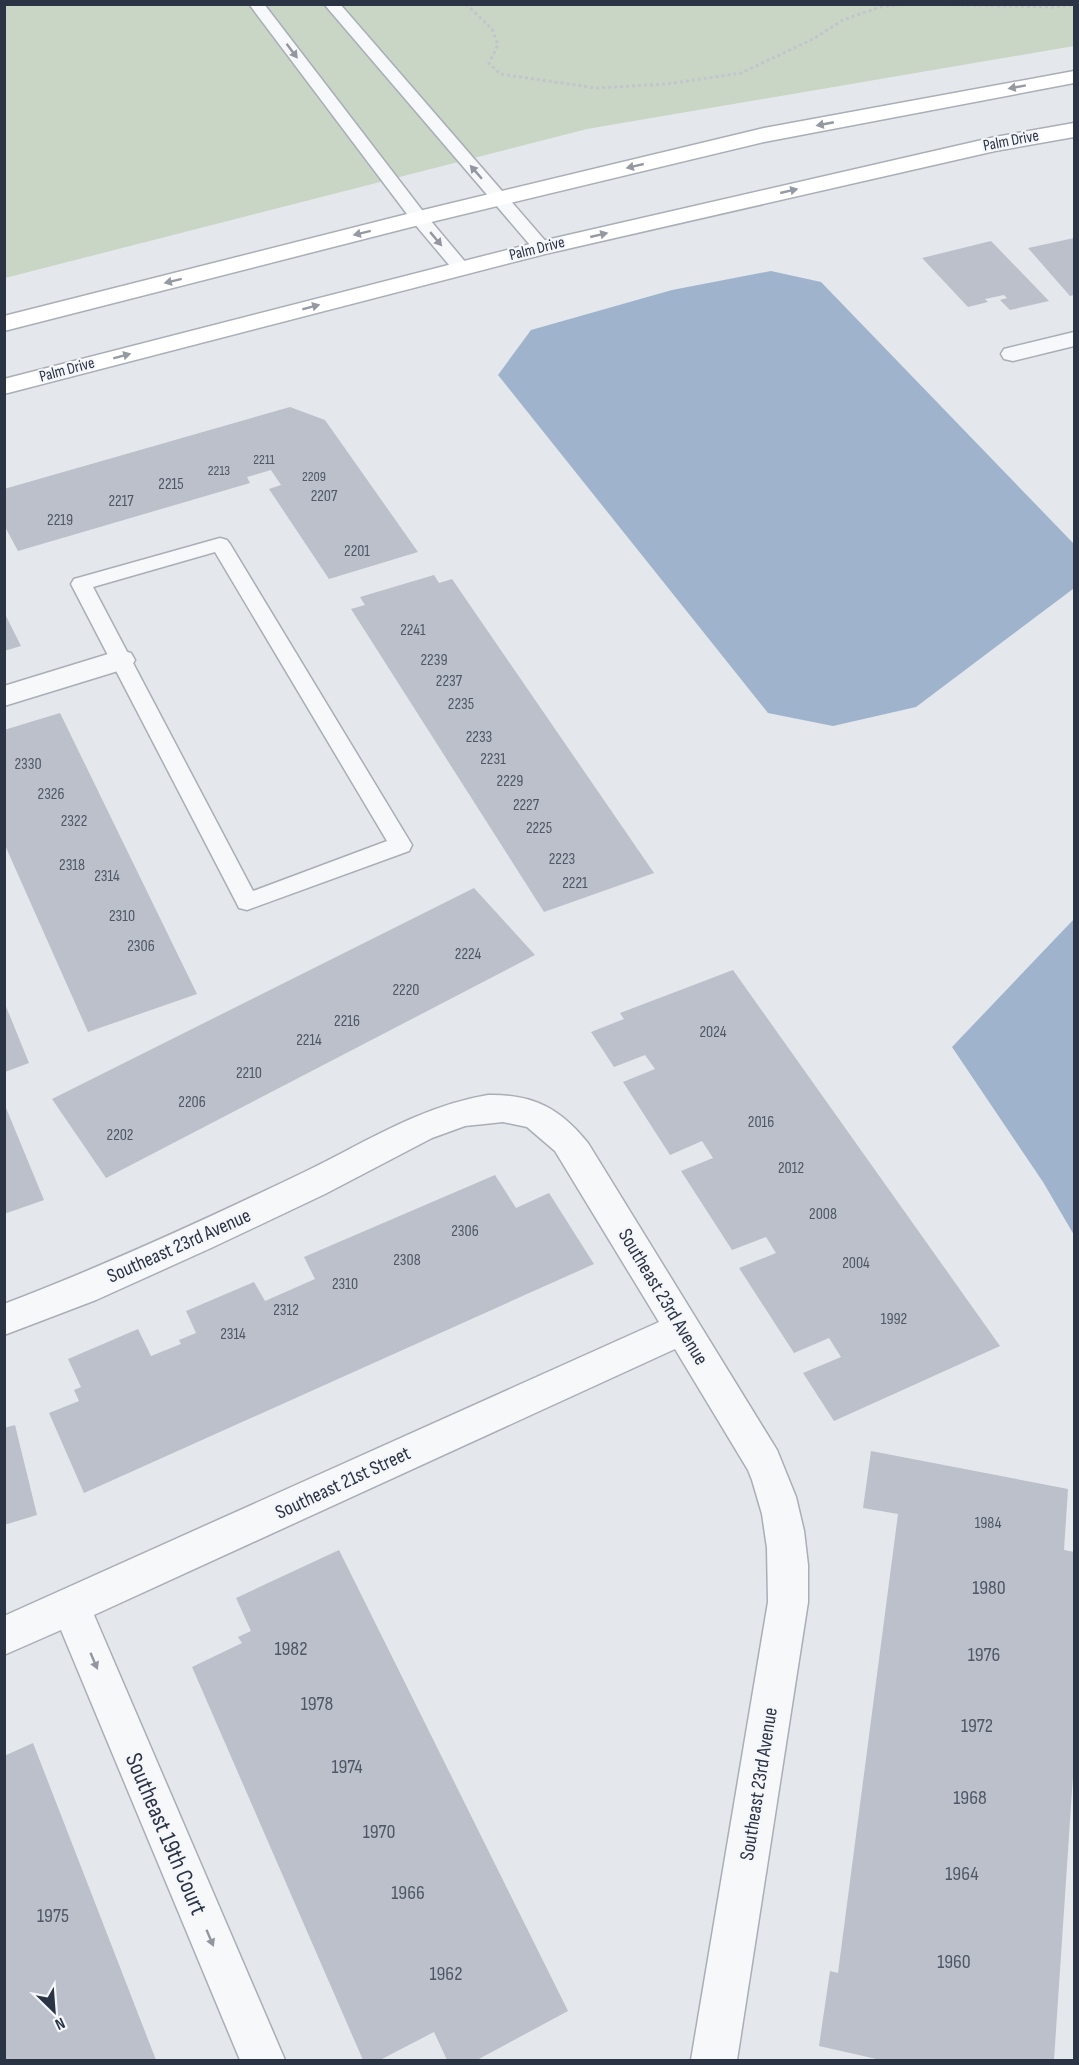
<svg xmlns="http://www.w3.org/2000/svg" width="1079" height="2065" viewBox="0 0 1079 2065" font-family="'Sofia Sans Condensed',sans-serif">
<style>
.green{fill:#c9d6c5}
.water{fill:#9fb4cc}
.building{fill:#bbc0ca}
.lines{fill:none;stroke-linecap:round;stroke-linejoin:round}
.service-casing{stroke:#a9aeb7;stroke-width:3}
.minor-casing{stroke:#a9aeb7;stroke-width:3}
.secondary-casing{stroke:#a9aeb7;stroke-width:3}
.path{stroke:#c2c5cb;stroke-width:3;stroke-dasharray:3 3;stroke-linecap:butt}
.service{fill:#f7f8fa;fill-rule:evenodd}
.minor{fill:#f7f8fa;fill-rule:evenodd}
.secondary{fill:#fff;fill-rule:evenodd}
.oneway{fill:#9196a0}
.oneway2{fill:#959aa2}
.labels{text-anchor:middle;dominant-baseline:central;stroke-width:4.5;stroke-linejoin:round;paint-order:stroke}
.far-number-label{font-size:14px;fill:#4f5766}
.far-street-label{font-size:16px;fill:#2b3445;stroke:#f4f6f9}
.number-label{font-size:16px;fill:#4f5766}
.street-label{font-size:20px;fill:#2b3445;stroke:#f4f6f9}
.near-number-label{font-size:20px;fill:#4f5766}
.near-street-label{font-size:24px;fill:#2b3445;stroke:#f4f6f9}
</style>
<rect width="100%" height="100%" fill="#e4e7ec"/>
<polygon class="green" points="5,5 1074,5 1074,46 587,129 5,278"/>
<g class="water">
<polygon points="771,271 821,282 1074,544 1073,589 916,707 833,726 768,713 498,375 531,330 672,290"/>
<polygon points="1074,919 1074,1235 1043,1182 952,1047"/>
</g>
<g class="building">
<polygon points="1074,238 1074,295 1070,296 1028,248"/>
<polygon points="991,241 1049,301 1010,310 1000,300 1007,298 1004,295 985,299 988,302 968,307 922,258"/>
<polygon points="290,407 325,420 418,552 329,579 269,489 281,485 271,470 247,477 250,483 18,551 4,525 4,489"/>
<polygon points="434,575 439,583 452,579 654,873 544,912 351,609 365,605 360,597"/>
<polygon points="4,612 21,646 4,651"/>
<polygon points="60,713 197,994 88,1032 4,843 4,730"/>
<polygon points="474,888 535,955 106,1178 52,1099"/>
<polygon points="733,970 1000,1346 834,1421 803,1373 841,1357 829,1338 794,1353 739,1268 776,1253 766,1237 732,1250 681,1171 713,1158 702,1141 670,1155 623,1082 655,1069 645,1055 614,1067 591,1032 624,1019 620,1013"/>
<polygon points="5,1004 29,1063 5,1072"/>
<polygon points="4,1103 44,1200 4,1214"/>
<polygon points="495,1175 516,1208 549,1193 594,1264 84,1493 49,1413 79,1401 74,1390 81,1387 68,1359 138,1329 151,1356 181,1344 179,1340 196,1333 186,1311 254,1282 265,1301 315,1279 304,1257"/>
<polygon points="15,1425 37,1515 4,1525 4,1428"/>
<polygon points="871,1451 1068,1489 1064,1550 1074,1552 1074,1761 1054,2060 881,2060 819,2046 830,1971 838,1973 898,1514 863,1508"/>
<polygon points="339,1550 568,2011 477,2060 447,2060 434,2032 380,2060 363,2060 192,1667 242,1643 238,1637 251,1631 236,1598"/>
<polygon points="33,1743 156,2060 4,2060 4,1756"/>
</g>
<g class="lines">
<g class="service-casing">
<g id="service">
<polygon points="249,4 264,4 425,214 467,264 470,268 467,272 455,272 413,222"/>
<polygon points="324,4 340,4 548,244 551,248 548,252 536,252"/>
<path d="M220 538 227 540 230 544 412 845 409 851 247 910 239 908 236 902 71 584 74 579ZM215 552 387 841 253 891 93 587Z"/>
</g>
</g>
<g class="minor-casing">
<g id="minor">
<polygon points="1074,332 1074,346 1013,361 1004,359 1001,354 1004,349"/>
<polygon points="121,650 131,653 135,660 131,667 4,706 4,686"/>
<path d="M488 1095C533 1094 560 1108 588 1143L777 1450 796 1497 804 1531 808 1565V1602L737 2060H691L768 1602 767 1548 762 1514 752 1480 748 1470 675 1349 94 1615 285 2060H240L61 1630 4 1655V1616L659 1322 555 1151 527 1127 503 1122 465 1126 432 1138 325 1194 211 1248 96 1300 4 1335V1304C104 1266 200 1222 296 1176 360 1146 417 1107 488 1095Z"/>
</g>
</g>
<g class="secondary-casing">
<g id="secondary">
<polygon points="1074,71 1074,83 764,142 423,224 4,331 4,316 419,211 764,128"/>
<polygon points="1074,123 1074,137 995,151 545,254 4,394 4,379 542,241 995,137"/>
</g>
</g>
<g class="path">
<polyline points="466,4 492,29 498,45 489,63 500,74 596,88 667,84 741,73 813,39 843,20 880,7 906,4"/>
<polyline points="925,4 1053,7 1074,5"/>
</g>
<use href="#service" class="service"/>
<use href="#minor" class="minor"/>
<use href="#secondary" class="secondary"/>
</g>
<defs><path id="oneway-solid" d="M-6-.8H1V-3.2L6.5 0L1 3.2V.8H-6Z" transform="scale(1.5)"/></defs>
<g class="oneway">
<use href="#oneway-solid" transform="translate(292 51) rotate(53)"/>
<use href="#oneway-solid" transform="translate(476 172) rotate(-131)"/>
<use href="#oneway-solid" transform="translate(436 239) rotate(50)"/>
<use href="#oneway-solid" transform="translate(94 1661) rotate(67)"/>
<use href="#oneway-solid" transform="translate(210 1938) rotate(67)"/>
</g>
<g class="oneway2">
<use href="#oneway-solid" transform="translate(1017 87) rotate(170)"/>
<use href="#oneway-solid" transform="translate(825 124) rotate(169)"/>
<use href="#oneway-solid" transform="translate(635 166) rotate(167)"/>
<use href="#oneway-solid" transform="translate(789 191) rotate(-13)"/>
<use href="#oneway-solid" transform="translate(362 233) rotate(166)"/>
<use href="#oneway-solid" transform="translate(599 235) rotate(-13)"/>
<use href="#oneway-solid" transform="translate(173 281) rotate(166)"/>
<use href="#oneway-solid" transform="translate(311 307) rotate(-15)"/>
<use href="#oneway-solid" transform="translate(122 356) rotate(-15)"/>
</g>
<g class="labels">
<g class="far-number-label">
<text x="264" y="459">2211</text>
<text x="219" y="470">2213</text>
<text x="314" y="476">2209</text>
</g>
<g class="far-street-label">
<text transform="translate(1011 141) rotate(-11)">Palm Drive</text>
<text transform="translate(537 249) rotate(-14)">Palm Drive</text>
<text transform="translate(67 370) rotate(-15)">Palm Drive</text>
</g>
<g class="number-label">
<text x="171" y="484">2215</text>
<text x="324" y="496">2207</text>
<text x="121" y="501">2217</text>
<text x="60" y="520">2219</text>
<text x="357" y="551">2201</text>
<text x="413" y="630">2241</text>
<text x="434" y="660">2239</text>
<text x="449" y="681">2237</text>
<text x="461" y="704">2235</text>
<text x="479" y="737">2233</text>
<text x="493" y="759">2231</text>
<text x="28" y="764">2330</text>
<text x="510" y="781">2229</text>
<text x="51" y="794">2326</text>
<text x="526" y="805">2227</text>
<text x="74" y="821">2322</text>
<text x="539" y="828">2225</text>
<text x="562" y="859">2223</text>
<text x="72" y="865">2318</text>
<text x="107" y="876">2314</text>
<text x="575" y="883">2221</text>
<text x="122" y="916">2310</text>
<text x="141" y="946">2306</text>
<text x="468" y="954">2224</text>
<text x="406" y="990">2220</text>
<text x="347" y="1021">2216</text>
<text x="713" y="1032">2024</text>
<text x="309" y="1040">2214</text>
<text x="249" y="1073">2210</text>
<text x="192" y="1102">2206</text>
<text x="761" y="1122">2016</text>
<text x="120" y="1135">2202</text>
<text x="791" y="1168">2012</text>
<text x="823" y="1214">2008</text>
<text x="465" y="1231">2306</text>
<text x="407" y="1260">2308</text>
<text x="856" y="1263">2004</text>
<text x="345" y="1284">2310</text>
<text x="286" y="1310">2312</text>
<text x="894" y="1319">1992</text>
<text x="233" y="1334">2314</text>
<text x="988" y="1523">1984</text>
</g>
<g class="street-label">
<text transform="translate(179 1246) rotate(-24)">Southeast 23rd Avenue</text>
<text transform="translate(663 1297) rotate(59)">Southeast 23rd Avenue</text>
<text transform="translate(343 1483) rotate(-25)">Southeast 21st Street</text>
<text transform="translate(759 1784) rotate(-81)">Southeast 23rd Avenue</text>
</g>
<g class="near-number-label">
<text x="989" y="1588">1980</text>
<text x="291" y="1649">1982</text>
<text x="984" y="1655">1976</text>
<text x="317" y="1704">1978</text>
<text x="977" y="1726">1972</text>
<text x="347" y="1767">1974</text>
<text x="970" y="1798">1968</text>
<text x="379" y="1832">1970</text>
<text x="962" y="1874">1964</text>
<text x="408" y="1893">1966</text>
<text x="53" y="1916">1975</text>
<text x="954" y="1962">1960</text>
<text x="446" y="1974">1962</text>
</g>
<g class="near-street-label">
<text transform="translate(166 1834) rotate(67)">Southeast 19th Court</text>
</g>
</g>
<rect width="1079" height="2065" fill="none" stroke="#2b3445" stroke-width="12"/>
<g transform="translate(54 2011) rotate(155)" stroke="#f4f6f9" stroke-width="4.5" paint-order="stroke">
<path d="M0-4.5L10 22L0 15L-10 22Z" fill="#2b3445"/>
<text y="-9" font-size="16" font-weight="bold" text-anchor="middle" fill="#2b3445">N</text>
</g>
</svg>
